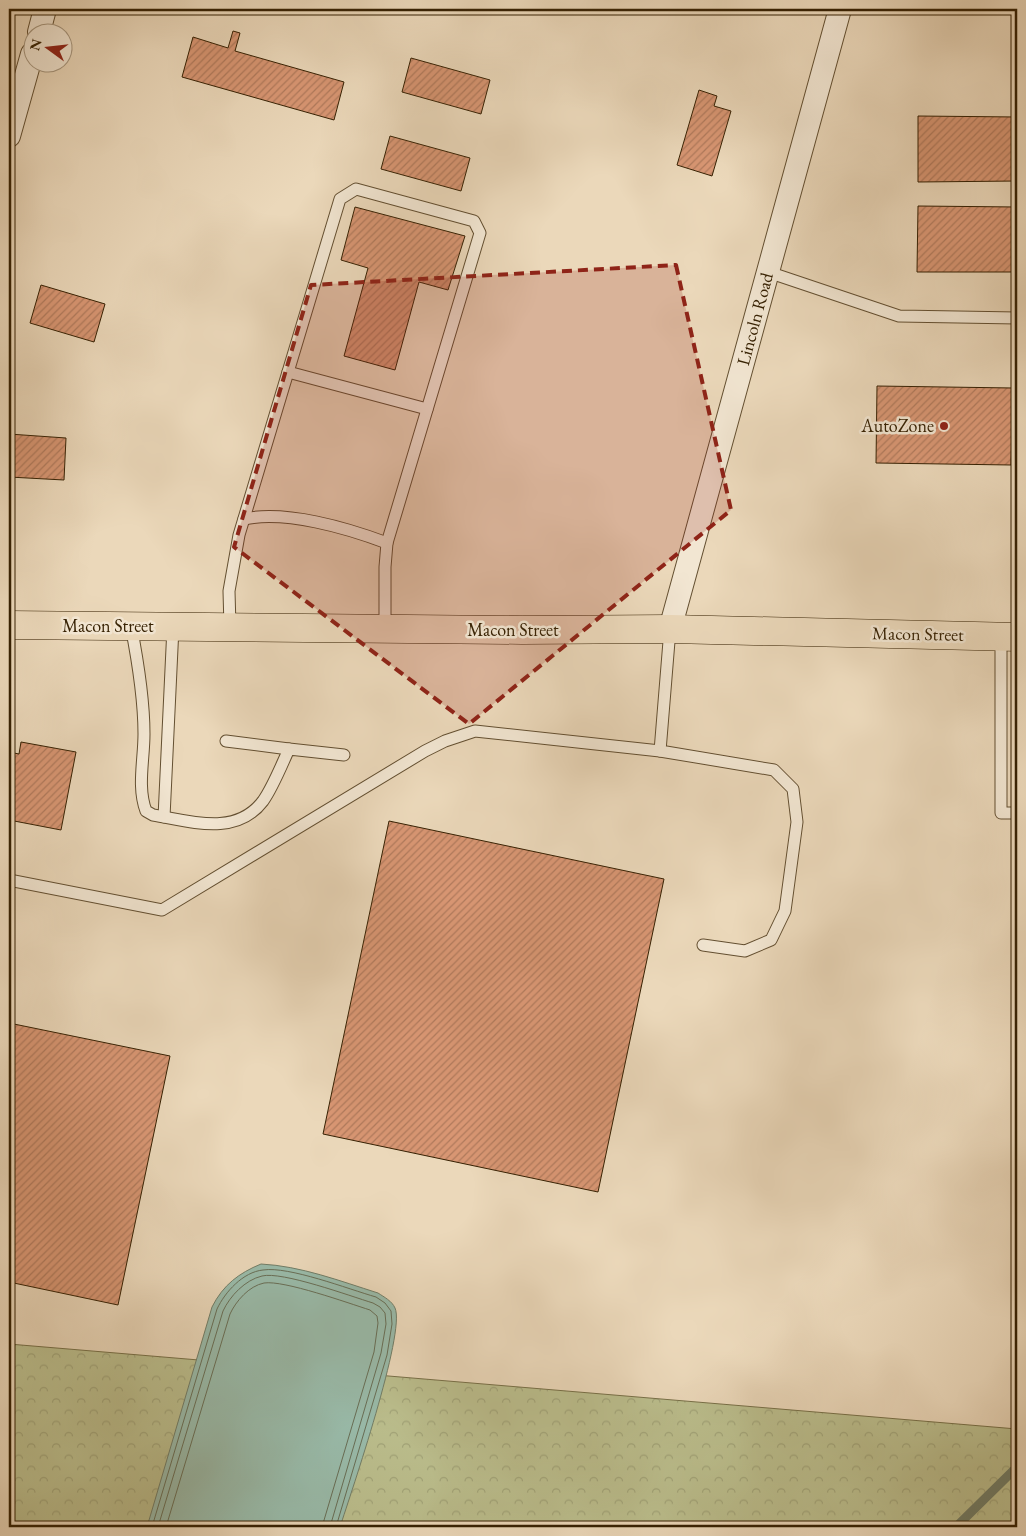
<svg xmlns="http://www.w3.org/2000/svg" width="1026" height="1536" viewBox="0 0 1026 1536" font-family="'EB Garamond',serif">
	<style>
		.forest { fill: url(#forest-crowns); stroke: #787048 }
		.water { fill: #9ba; stroke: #717d67 }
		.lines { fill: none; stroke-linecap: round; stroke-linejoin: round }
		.shore { stroke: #686e56; stroke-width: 1 }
		.stream { stroke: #717d67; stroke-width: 9 }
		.building { fill: url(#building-hatch); stroke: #362103 }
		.service-casing { stroke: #634f31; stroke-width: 13 }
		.minor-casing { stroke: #634f31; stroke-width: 24 }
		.primary-casing { stroke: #362103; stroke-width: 29 }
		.service { stroke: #f2e6d2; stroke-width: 11 }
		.minor { stroke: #f2e6d2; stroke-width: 22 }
		.primary { stroke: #ebd8ba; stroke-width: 28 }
		.marked { fill: #8f2418; fill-opacity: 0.2; stroke: #8f2418; stroke-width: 4; stroke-dasharray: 10 6; stroke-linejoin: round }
		.poi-dot { fill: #8f2418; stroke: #f2e6d2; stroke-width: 2 }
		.labels { text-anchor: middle; stroke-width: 5; stroke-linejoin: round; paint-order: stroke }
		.street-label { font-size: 18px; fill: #362103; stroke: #f2e6d2 }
		.poi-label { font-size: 18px; fill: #362103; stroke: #f2e6d2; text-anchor: end }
	</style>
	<defs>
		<pattern id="forest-crowns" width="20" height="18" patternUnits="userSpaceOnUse" patternTransform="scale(1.25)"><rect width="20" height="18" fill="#bbbe8d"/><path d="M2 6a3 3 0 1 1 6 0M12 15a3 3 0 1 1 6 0" fill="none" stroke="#a1a378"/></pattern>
		<pattern id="building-hatch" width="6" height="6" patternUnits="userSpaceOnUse" patternTransform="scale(1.25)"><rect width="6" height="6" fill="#d89673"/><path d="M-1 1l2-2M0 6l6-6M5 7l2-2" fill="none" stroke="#b07a5c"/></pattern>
	</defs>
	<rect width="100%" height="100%" fill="#ebd8ba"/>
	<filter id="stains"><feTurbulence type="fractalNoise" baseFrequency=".004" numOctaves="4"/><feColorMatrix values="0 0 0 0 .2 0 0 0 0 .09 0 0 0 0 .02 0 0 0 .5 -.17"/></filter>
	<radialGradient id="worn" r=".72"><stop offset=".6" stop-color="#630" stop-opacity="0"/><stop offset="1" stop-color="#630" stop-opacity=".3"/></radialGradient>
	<path class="forest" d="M9 1344 1017 1429V1527H9Z"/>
	<path class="water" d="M261 1264C301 1266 340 1281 378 1293 384 1297 392 1301 395 1308 406 1332 351 1493 340 1527H147L212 1307C223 1285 239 1273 261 1264Z"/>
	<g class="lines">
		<g class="shore">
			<path d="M152 1527 217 1309C225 1292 243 1272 263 1270 289 1266 348 1289 376 1297L385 1303 391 1311 392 1324 387 1355 336 1527"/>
			<path d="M158 1527 223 1311C230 1296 245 1280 262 1276 282 1271 350 1296 373 1303L380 1307 385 1313 386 1324 381 1353 330 1527"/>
			<path d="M166 1527 230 1314C236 1301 249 1286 264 1283 284 1280 348 1303 370 1310L377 1316 378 1323 374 1352 322 1527"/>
		</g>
		<path class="stream" d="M956 1527 1017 1467"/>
	</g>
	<g class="building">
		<path d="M233 31 240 33 235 51 344 82 334 120 182 77 193 37 228 48Z"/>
		<path d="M411 58 490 80 481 114 402 92Z"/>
		<path d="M699 90 717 96 714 106 731 111 712 176 677 165Z"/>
		<path d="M918 116 1017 117V181L918 182Z"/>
		<path d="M390 136 470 158 461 191 381 169Z"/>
		<path d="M918 206 1017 207V272H917Z"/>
		<path d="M355 207 465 236 448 290 419 282 395 370 344 356 368 268 341 260Z"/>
		<path d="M41 285 105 304 94 342 30 323Z"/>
		<path d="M877 386 1013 388 1011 465 876 463Z"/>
		<path d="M9 434 66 438 64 480 9 477Z"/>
		<path d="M21 742 76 752 61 830 9 820V752L19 754Z"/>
		<path d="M389 821 664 879 598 1192 323 1134Z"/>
		<path d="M9 1023 170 1056 118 1305 9 1282Z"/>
	</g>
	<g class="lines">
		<g class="service-casing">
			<g id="service">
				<path d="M768 272 899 316 1017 318"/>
				<path d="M288 372 427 409"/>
				<path d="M244 519C286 510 347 528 387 543"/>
				<path d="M131 626C138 662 144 698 144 734 144 760 137 787 146 811L153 815C190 821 236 837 263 801 273 787 282 764 289 749L344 755"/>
				<path d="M230 627 229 591 239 535 340 199 356 189 474 221 480 233 387 543 385 567V629"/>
				<path d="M670 629 660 751 774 770 793 789 797 822 785 911 771 940 745 951 703 945"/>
				<path d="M1001 636V813H1017"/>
				<path d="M226 741 289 749"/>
				<path d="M164 817 173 627"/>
				<path d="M9 880 162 910 425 751 445 741 475 731 660 751"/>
			</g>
		</g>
		<g class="minor-casing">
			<g id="minor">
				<path d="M39 32 45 9"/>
				<path d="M9 136 32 54"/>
				<path d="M670 629 840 9"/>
			</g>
		</g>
		<g class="primary-casing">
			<path id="primary" d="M9 625 522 630 670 629 1017 637"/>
		</g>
		<use href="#service" class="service"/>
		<use href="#minor" class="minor"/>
		<use href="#primary" class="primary"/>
	</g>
	<path class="marked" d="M676 265 731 510 469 724 234 547 311 285Z"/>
	<circle class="poi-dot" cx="944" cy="426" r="5"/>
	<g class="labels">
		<g class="street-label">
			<text transform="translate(755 319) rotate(-75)" y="6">Lincoln Road</text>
			<text x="108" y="632">Macon Street</text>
			<text x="513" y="636">Macon Street</text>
			<text transform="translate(918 634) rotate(1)" y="6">Macon Street</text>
		</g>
		<g class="poi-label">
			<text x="934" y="432">AutoZone</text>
		</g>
	</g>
	<rect width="1026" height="1536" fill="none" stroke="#ebd8ba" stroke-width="30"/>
	<rect x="10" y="10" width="1006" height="1516" fill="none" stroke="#362103" stroke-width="2.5"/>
	<rect x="15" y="15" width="996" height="1506" fill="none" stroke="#362103"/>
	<g transform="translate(48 48) rotate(285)"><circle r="24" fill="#f2e6d2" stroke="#a7977f"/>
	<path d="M0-4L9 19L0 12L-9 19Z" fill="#8f2418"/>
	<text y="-8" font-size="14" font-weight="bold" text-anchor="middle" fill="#362103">N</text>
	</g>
	<rect width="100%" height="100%" filter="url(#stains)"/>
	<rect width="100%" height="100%" fill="url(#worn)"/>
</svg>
